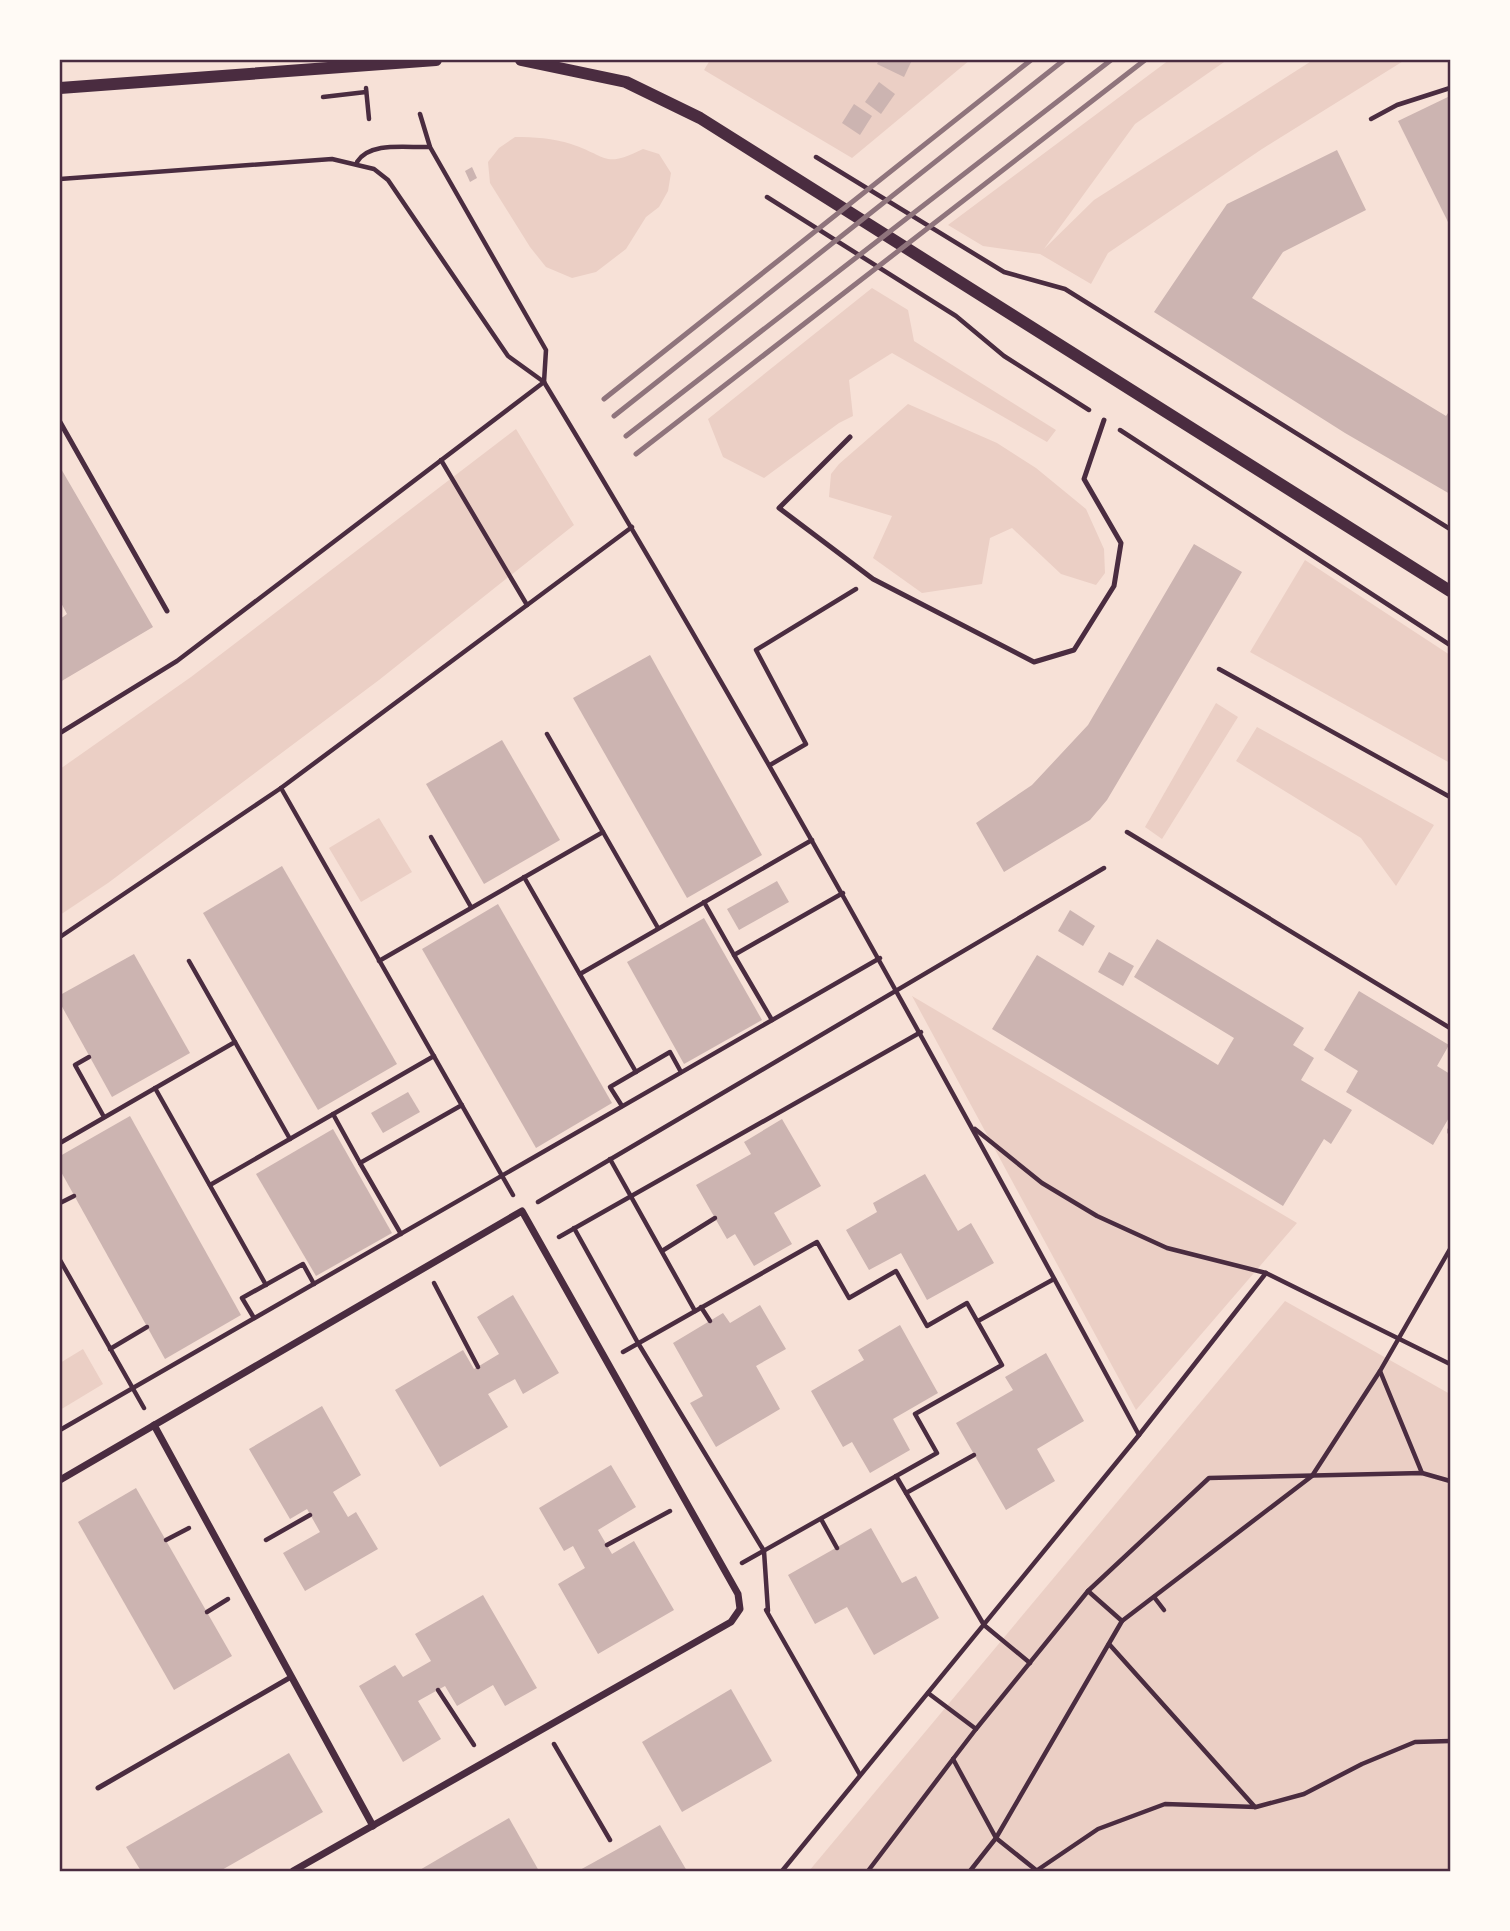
<svg xmlns="http://www.w3.org/2000/svg" width="1510" height="1931" viewBox="0 0 1510 1931" font-family="'Nunito Sans',sans-serif">
	<style>
		.green { fill: #ebcfc5 }
		.building { fill: #ccb4b1 }
		.lines { fill: none; stroke-linecap: round; stroke-linejoin: round }
		.path { stroke: #4a2c40; stroke-width: 4.5 }
		.service { stroke: #4a2c40; stroke-width: 5 }
		.minor { stroke: #4a2c40; stroke-width: 7 }
		.tertiary { stroke: #4a2c40; stroke-width: 12 }
		.rail { stroke: #8f747c; stroke-width: 5 }
		.neatline { fill: none; stroke: #4a2c40; stroke-width: 2.5 }
	</style>
	<rect width="100%" height="100%" fill="#f7e1d7"/>
	<g class="green">
		<path d="M710 60H970L852 158 704 70Z"/>
		<path d="M1169 60H1227L1135 124 1044 249 1094 200 1313 60H1405L1262 149 1108 253 1091 284 1040 254 983 246 948 225Z"/>
		<path d="M515 137C534 137 553 138 571 144 608 156 603 169 643 149L659 154 671 173 668 191 659 207 646 217 626 249 596 272 572 278 546 267 530 247 490 183 488 162 499 148Z"/>
		<path d="M872 288 908 310 914 341 1056 430 1047 442 892 353 849 380 853 416 839 423 764 478 723 457 708 419Z"/>
		<path d="M908 404 997 443 1036 468 1086 509 1104 549 1105 573 1096 585 1061 574 1012 528 990 538 982 584 922 593 873 558 892 516 829 497 831 474 839 464Z"/>
		<path d="M516 429 574 525 379 680 108 883 60 915V769L191 677Z"/>
		<path d="M1305 560 1450 655V763L1250 652Z"/>
		<path d="M1216 703 1238 717 1162 839 1145 827Z"/>
		<path d="M1257 727 1434 825 1396 886 1361 838 1236 761Z"/>
		<path d="M379 818 412 872 361 902 329 848Z"/>
		<path d="M912 996 1297 1223 1136 1410Z"/>
		<path d="M1285 1301 1450 1394V1871H809Z"/>
		<path d="M83 1349 103 1384 60 1410V1363Z"/>
	</g>
	<g class="building">
		<path d="M879 60H912L904 77 877 64Z"/>
		<path d="M879 82 895 94 881 114 865 102Z"/>
		<path d="M1450 96V226L1398 121Z"/>
		<path d="M854 104 872 116 860 135 842 123Z"/>
		<path d="M1337 150 1366 210 1283 252 1252 298 1446 416 1450 410V494L1345 433 1154 312 1227 204Z"/>
		<path d="M472 167 477 178 470 182 465 171Z"/>
		<path d="M60 467 153 627 60 682V619L67 614 60 601Z"/>
		<path d="M1194 544 1242 572 1107 800 1090 820 1004 872 976 823 1032 785 1088 725Z"/>
		<path d="M650 655 762 855 687 898 573 698Z"/>
		<path d="M502 740 560 840 484 884 426 784Z"/>
		<path d="M282 866 397 1064 318 1110 203 913Z"/>
		<path d="M777 881 789 902 739 930 727 909Z"/>
		<path d="M498 904 612 1103 536 1148 422 949Z"/>
		<path d="M1070 910 1095 926 1083 946 1058 931Z"/>
		<path d="M704 918 762 1020 684 1064 627 962Z"/>
		<path d="M1157 939 1304 1028 1293 1045 1314 1058 1301 1080 1352 1110 1331 1144 1324 1139 1283 1206 992 1029 1037 955 1218 1065 1234 1038 1134 977Z"/>
		<path d="M1109 952 1134 966 1123 986 1098 972Z"/>
		<path d="M134 954 190 1053 112 1097 60 1003V995Z"/>
		<path d="M1359 991 1449 1045 1437 1066 1450 1074V1116L1433 1145 1346 1092 1358 1071 1324 1050Z"/>
		<path d="M408 1092 420 1112 383 1133 371 1113Z"/>
		<path d="M130 1116 241 1315 165 1359 60 1170V1156Z"/>
		<path d="M782 1119 821 1186 774 1213 792 1244 754 1266 735 1234 727 1239 696 1185 751 1154 744 1142Z"/>
		<path d="M333 1129 392 1233 316 1276 256 1174Z"/>
		<path d="M925 1174 958 1231 971 1223 994 1263 927 1300 901 1253 869 1270 846 1230 877 1212 873 1203Z"/>
		<path d="M513 1295 559 1373 523 1394 515 1379 488 1394 508 1427 440 1467 395 1390 463 1350 474 1369 499 1354 477 1317Z"/>
		<path d="M760 1305 786 1349 756 1366 780 1409 716 1447 690 1403 703 1396 673 1343 723 1313 730 1323Z"/>
		<path d="M900 1325 938 1393 893 1419 910 1450 870 1473 852 1442 843 1447 811 1391 864 1360 858 1350Z"/>
		<path d="M1046 1353 1084 1421 1037 1449 1055 1481 1006 1510 956 1423 1013 1390 1005 1377Z"/>
		<path d="M322 1406 361 1475 333 1492 348 1517 356 1512 378 1549 305 1591 283 1553 320 1532 307 1509 290 1519 249 1449Z"/>
		<path d="M611 1465 636 1507 598 1530 612 1554 634 1541 674 1610 598 1654 558 1584 585 1568 573 1546 564 1551 539 1508Z"/>
		<path d="M136 1488 232 1656 174 1690 78 1522Z"/>
		<path d="M871 1528 902 1583 916 1576 939 1618 874 1655 847 1607 815 1624 788 1575Z"/>
		<path d="M483 1595 537 1688 505 1706 493 1685 457 1706 445 1686 418 1701 441 1739 403 1762 359 1686 395 1665 403 1677 431 1661 415 1634Z"/>
		<path d="M731 1689 772 1761 682 1812 642 1742Z"/>
		<path d="M289 1753 323 1812 220 1871H141L126 1847Z"/>
		<path d="M509 1818 539 1871H418L464 1844Z"/>
		<path d="M660 1825 687 1871H578L616 1850Z"/>
	</g>
	<g class="lines">
		<g class="path">
			<path d="M366 88 369 119"/>
			<path d="M323 97 366 92"/>
			<path d="M420 114 430 147 546 350 544 382C753 727 947 1080 1139 1435"/>
			<path d="M1371 119 1397 105 1450 88"/>
			<path d="M816 157 1004 272 1065 289 1450 529"/>
			<path d="M357 162C370 141 407 148 430 147"/>
			<path d="M60 179 332 159 374 169 388 180 508 356 544 382"/>
			<path d="M767 197 956 316 1004 356 1089 410"/>
			<path d="M1120 430 1450 645"/>
			<path d="M441 460 527 605"/>
			<path d="M1219 669 1450 797"/>
			<path d="M60 733 177 661 544 382"/>
			<path d="M770 765 806 744 756 650 856 589"/>
			<path d="M281 788 513 1195"/>
			<path d="M603 832 658 928"/>
			<path d="M1127 832 1450 1028"/>
			<path d="M431 837 471 907"/>
			<path d="M524 877 636 1072"/>
			<path d="M704 902 734 955 843 893"/>
			<path d="M60 937 281 788 632 527"/>
			<path d="M734 955 772 1020"/>
			<path d="M379 961 603 832 547 734"/>
			<path d="M580 974 812 840"/>
			<path d="M235 1042 290 1139"/>
			<path d="M89 1057 75 1065 104 1117"/>
			<path d="M155 1088 266 1285"/>
			<path d="M622 1106 610 1087 670 1052 681 1072"/>
			<path d="M333 1114 360 1163 462 1105"/>
			<path d="M975 1129 1042 1183 1097 1216 1167 1248 1266 1273 1450 1364"/>
			<path d="M1450 1129V1133"/>
			<path d="M60 1143 235 1042 189 961"/>
			<path d="M610 1159 695 1311"/>
			<path d="M360 1163 401 1234"/>
			<path d="M210 1185 434 1056"/>
			<path d="M538 1202 1104 868"/>
			<path d="M60 1203 74 1196"/>
			<path d="M574 1228 638 1343 764 1551 768 1611"/>
			<path d="M559 1237 921 1032"/>
			<path d="M662 1251 715 1218"/>
			<path d="M60 1260 144 1408"/>
			<path d="M434 1283 478 1367"/>
			<path d="M701 1307 710 1321"/>
			<path d="M254 1318 242 1298 303 1264 314 1284"/>
			<path d="M978 1321 1054 1279"/>
			<path d="M110 1349 147 1327"/>
			<path d="M623 1352 817 1242 849 1298 896 1271 927 1326 967 1303 1002 1365 915 1414 937 1453 742 1563"/>
			<path d="M1380 1371 1422 1473"/>
			<path d="M60 1430 880 958"/>
			<path d="M896 1476 984 1625 1030 1663"/>
			<path d="M906 1493 974 1455"/>
			<path d="M821 1519 837 1548"/>
			<path d="M166 1540 189 1528"/>
			<path d="M266 1540 310 1515"/>
			<path d="M607 1545 670 1511"/>
			<path d="M1088 1591 1209 1478 1422 1473 1450 1481"/>
			<path d="M1154 1597 1164 1610"/>
			<path d="M766 1610 860 1775"/>
			<path d="M207 1612 228 1599"/>
			<path d="M1109 1644 1255 1807"/>
			<path d="M438 1690 474 1745"/>
			<path d="M928 1693 976 1729 1088 1591 1122 1621"/>
			<path d="M554 1744 610 1840"/>
			<path d="M953 1759 976 1729"/>
			<path d="M782 1871 1139 1435 1266 1273"/>
			<path d="M868 1871 953 1759 996 1838 1036 1870"/>
			<path d="M970 1871 996 1838 1122 1621 1312 1476 1380 1371 1450 1249"/>
			<path d="M1036 1871 1098 1829 1165 1804 1256 1807 1304 1794 1362 1764 1415 1742 1450 1741"/>
		</g>
		<g class="service">
			<path d="M60 422 167 611"/>
			<path d="M850 437 779 508 873 579 1034 662 1074 650 1114 586 1121 543 1084 479 1104 420"/>
			<path d="M98 1788 291 1677"/>
		</g>
		<g class="minor">
			<path d="M154 1425 373 1826"/>
			<path d="M60 1480 522 1211 738 1594 740 1609 731 1622 293 1871"/>
		</g>
		<g class="tertiary">
			<path d="M521 60 626 82 700 118 1450 591"/>
			<path d="M60 88 436 60"/>
		</g>
		<g class="rail">
			<path d="M604 399 1031 60"/>
			<path d="M614 416 1064 60"/>
			<path d="M626 436 1111 60"/>
			<path d="M636 454 1145 60"/>
		</g>
	</g>
	<rect width="1510" height="1931" fill="none" stroke="#fffaf5" stroke-width="122"/>
	<rect x="61" y="61" width="1388" height="1809" class="neatline"/>
</svg>
